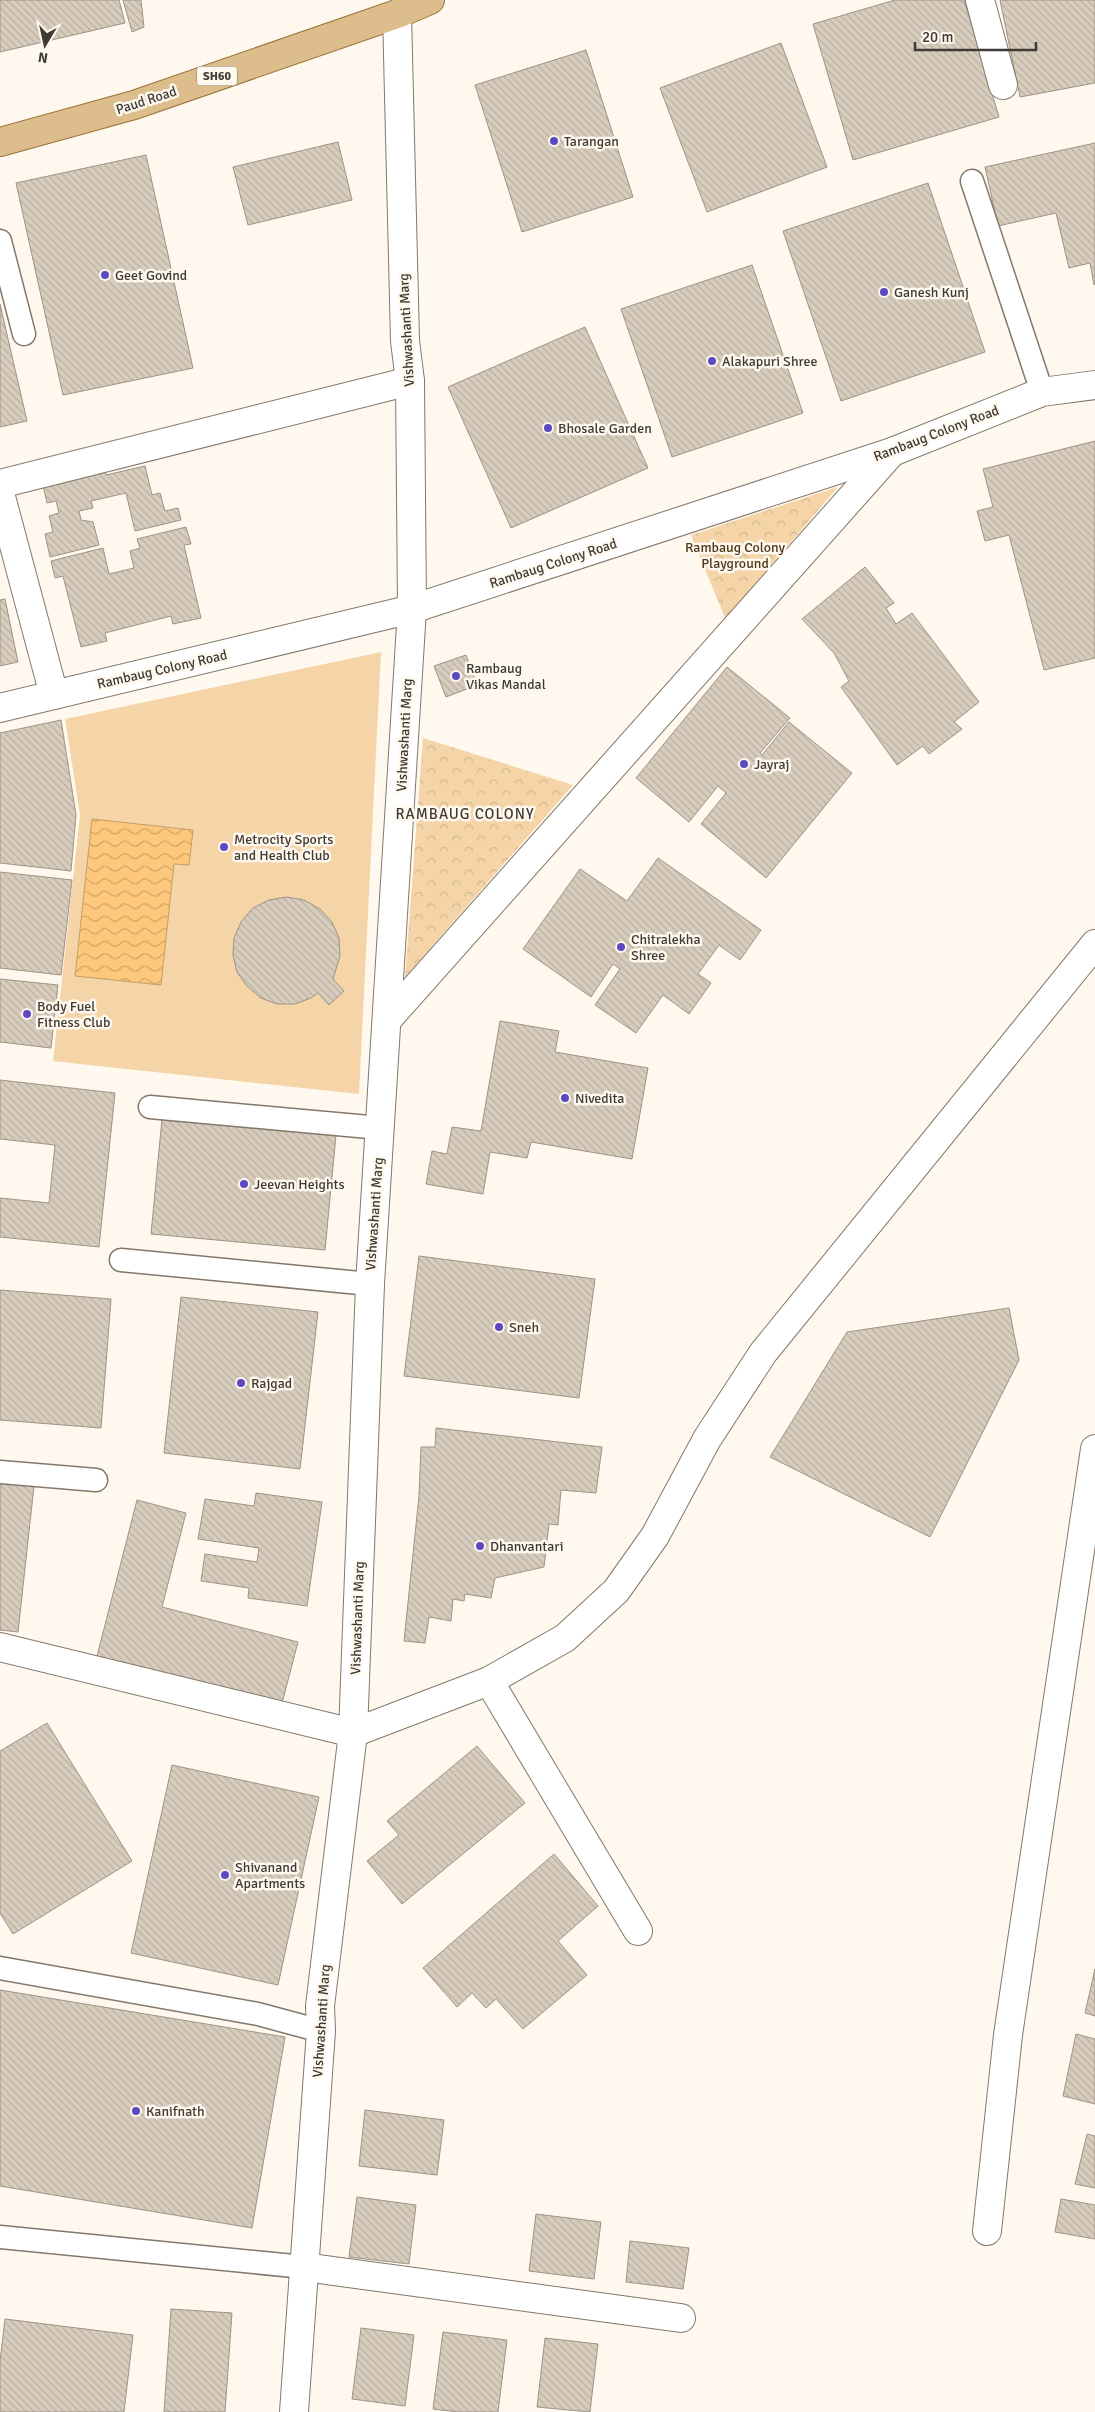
<svg xmlns="http://www.w3.org/2000/svg" width="1095" height="2412" viewBox="0 0 1095 2412" font-family="Signika,sans-serif">
	<style>
		.park { fill: url(#park-crowns) }
		.pitch { fill: #f5d4a7 }
		.water { fill: url(#water-waves); stroke: #c59e66 }
		.building { fill: url(#building-back-hatch); stroke: #9e9384 }
		.lines { fill: none; stroke-linecap: round; stroke-linejoin: round }
		.service-casing { stroke: #83786a; stroke-width: 25 }
		.minor-casing { stroke: #83786a; stroke-width: 30 }
		.tertiary-casing { stroke: #83786a; stroke-width: 30 }
		.primary-casing { stroke: #97733a; stroke-width: 30 }
		.service { stroke: #fff; stroke-width: 22 }
		.minor { stroke: #fff; stroke-width: 28 }
		.tertiary { stroke: #fff; stroke-width: 28 }
		.primary { stroke: #ddbd8b; stroke-width: 28 }
		.poi-dot { fill: #5c49c2; stroke: #fff8ee; stroke-width: 2 }
		.labels { text-anchor: middle; stroke-width: 5; stroke-linejoin: round; paint-order: stroke }
		.shield { fill: #fff8ee; stroke: #79746c; stroke-width: 1 }
		.shield-label { font-size: 12px; font-weight: bold; fill: #3f3b34 }
		.street-label { font-size: 14px; fill: #3f3b34; stroke: #fff8ee }
		.poi-label { font-size: 14px; fill: #3f3b34; stroke: #fff8ee; text-anchor: start }
		.park-label { font-size: 14px; fill: #4f3918; stroke: #fff8ee }
		.neighbourhood-label { font-size: 15px; letter-spacing: 1px; fill: #3f3b34; stroke: #fff8ee }
	</style>
	<defs>
		<pattern id="park-crowns" width="20" height="18" patternUnits="userSpaceOnUse" patternTransform="scale(1.25)"><rect width="20" height="18" fill="#f5d4a7"/><path d="M2 6a3 3 0 1 1 6 0M12 15a3 3 0 1 1 6 0" fill="none" stroke="#d3b790"/></pattern>
		<pattern id="water-waves" width="16" height="10" patternUnits="userSpaceOnUse" patternTransform="scale(1.25)"><rect width="16" height="10" fill="#fec87c"/><path d="M0 5q4-4 8 0t8 0" fill="none" stroke="#cfa466"/></pattern>
		<pattern id="building-back-hatch" width="6" height="6" patternUnits="userSpaceOnUse" patternTransform="scale(1.25)"><rect width="6" height="6" fill="#d8ccbd"/><path d="M-1 5l2 2M0 0l6 6M5-1l2 2" fill="none" stroke="#bab0a3"/></pattern>
	</defs>
	<rect width="100%" height="100%" fill="#fff8ee"/>
	<g class="park">
		<path d="M838 487 726 618H725L691 535Z"/>
		<path d="M423 738 573 785 405 977Z"/>
	</g>
	<path class="pitch" d="M381 652 359 1094 53 1061 80 815 65 719Z"/>
	<path class="water" d="M92 819 193 830 189 865 174 864 161 985 75 976Z"/>
	<g class="building">
		<path d="M0 0H119L125 23 0 52Z"/>
		<path d="M123 0H141L144 27 132 32Z"/>
		<path d="M895 0H964L999 117 853 160 813 24Z"/>
		<path d="M1000 0H1095V83L1020 97Z"/>
		<path d="M781 43 827 167 707 212 660 88Z"/>
		<path d="M586 50 633 197 522 232 475 85Z"/>
		<path d="M338 142 352 200 248 225 233 167Z"/>
		<path d="M1095 143V284L1094 285 1090 263 1069 268 1056 213 998 226 985 167Z"/>
		<path d="M146 155 193 368 63 395 16 183Z"/>
		<path d="M928 183 985 352 841 401 783 231Z"/>
		<path d="M752 265 803 413 672 457 621 309Z"/>
		<path d="M0 304 27 421 0 427Z"/>
		<path d="M585 327 648 468 511 528 448 387Z"/>
		<path d="M1095 441V658L1044 670 1009 535 985 541 977 511 993 507 983 469Z"/>
		<path d="M145 466 152 495 160 493 165 511 178 508 181 520 135 531 126 493 91 501 93 508 79 511 81 520 93 522 99 545 50 557 45 534 53 532 49 516 59 513 56 501 47 503 42 481 105 467 106 475Z"/>
		<path d="M186 527 191 544 184 545 201 618 173 624 171 616 105 633 107 641 81 647 63 576 55 578 51 561 103 548 109 574 134 568 130 551 140 548 137 539Z"/>
		<path d="M865 567 894 603 886 608 896 624 912 613 979 702 954 722 962 729 929 754 923 746 897 765 841 687 849 681 834 653 802 619Z"/>
		<path d="M5 599 18 662 0 666V600Z"/>
		<path d="M466 655 477 685 446 697 434 666Z"/>
		<path d="M727 667 790 718 760 753 762 755 789 722 852 773 766 878 701 824 726 793 718 786 689 822 636 778Z"/>
		<path d="M61 720 76 815 71 871 0 863V733Z"/>
		<path d="M658 858 761 930 740 960 719 945 698 974 711 983 689 1014 663 995 636 1033 595 1005 620 969 613 964 591 997 523 949 580 869 627 901Z"/>
		<path d="M0 872 72 880 61 975 0 968Z"/>
		<path d="M287 897 304 900 320 909 332 922 339 938 340 956 333 979 344 991 329 1005 318 993 311 998 295 1004H277L261 998 247 986 237 972 233 955 234 938 241 922 253 908 269 900Z"/>
		<path d="M0 979 58 985 51 1048 0 1042Z"/>
		<path d="M500 1021 559 1031 555 1052 648 1068 632 1159 531 1142 527 1158 490 1152 483 1194 426 1184 432 1151 447 1154 452 1127 481 1131Z"/>
		<path d="M0 1080 115 1093 99 1247 0 1237V1198L49 1203 55 1145 0 1139Z"/>
		<path d="M162 1119 336 1135 325 1250 151 1234Z"/>
		<path d="M419 1256 595 1279 579 1398 404 1376Z"/>
		<path d="M0 1290 111 1299 101 1428 0 1420Z"/>
		<path d="M181 1297 318 1312 300 1469 164 1453Z"/>
		<path d="M1009 1308 1019 1360 930 1537 770 1457 847 1332Z"/>
		<path d="M436 1428 602 1447 596 1493 561 1490 558 1525 549 1524 544 1567 495 1578 491 1598 465 1594 464 1601 453 1599 451 1621 429 1617 425 1643 404 1641 419 1496 421 1447H435Z"/>
		<path d="M0 1482 34 1486 18 1632 0 1630Z"/>
		<path d="M256 1493 322 1502 307 1606 248 1598 249 1588 201 1581 205 1554 257 1562 259 1548 198 1539 205 1499 254 1506Z"/>
		<path d="M137 1500 186 1513 162 1607 298 1642 281 1707 96 1660Z"/>
		<path d="M47 1723 132 1861 13 1934 0 1913V1751Z"/>
		<path d="M477 1746 525 1803 402 1904 367 1861 399 1835 387 1821Z"/>
		<path d="M172 1765 319 1797 278 1985 131 1953Z"/>
		<path d="M554 1854 598 1906 558 1941 587 1975 523 2029 496 1999 486 2008 472 1993 457 2007 423 1968Z"/>
		<path d="M1095 1969V2016L1085 2013Z"/>
		<path d="M0 1990 285 2037 252 2228 0 2186Z"/>
		<path d="M1076 2034 1095 2039V2104L1063 2096Z"/>
		<path d="M365 2110 444 2120 437 2175 359 2166Z"/>
		<path d="M1087 2134 1095 2136V2188L1075 2184Z"/>
		<path d="M357 2197 416 2205 409 2264 349 2257Z"/>
		<path d="M1061 2199 1095 2205V2239L1055 2232Z"/>
		<path d="M536 2214 601 2222 594 2279 529 2271Z"/>
		<path d="M630 2241 689 2248 683 2289 626 2282Z"/>
		<path d="M171 2309 232 2313 225 2412H164Z"/>
		<path d="M5 2319 133 2335 124 2412H0V2361Z"/>
		<path d="M361 2328 414 2335 405 2406 352 2399Z"/>
		<path d="M443 2332 507 2340 498 2412H459L433 2409Z"/>
		<path d="M545 2338 598 2344 590 2412 537 2407Z"/>
	</g>
	<g class="lines">
		<g class="service-casing">
			<g id="service">
				<path d="M972 181 1042 392"/>
				<path d="M0 241 24 334"/>
				<path d="M150 1107 380 1128"/>
				<path d="M121 1260 370 1284"/>
				<path d="M0 1472 96 1480"/>
				<path d="M0 1968 258 2014 321 2031"/>
				<path d="M0 2237 304 2267"/>
			</g>
		</g>
		<g class="minor-casing">
			<g id="minor">
				<path d="M980 0 1003 85"/>
				<path d="M0 484 410 381"/>
				<path d="M0 493 54 695"/>
				<path d="M0 708 412 609 370 1284 353 1733 320 2006 321 2031 294 2412"/>
				<path d="M387 1020 892 452"/>
				<path d="M0 1647 353 1733 489 1681 565 1638 616 1591 655 1536 707 1439 763 1353 1095 944"/>
				<path d="M489 1681 638 1931"/>
				<path d="M987 2231 1008 2035 1095 1449"/>
				<path d="M304 2267 681 2318"/>
			</g>
		</g>
		<g class="tertiary-casing">
			<path id="tertiary" d="M397 14 405 341 410 381 412 609 892 452 1042 392 1095 385"/>
		</g>
		<g class="primary-casing">
			<path id="primary" d="M0 142 134 105 397 14 430 0"/>
		</g>
		<use href="#service" class="service"/>
		<use href="#minor" class="minor"/>
		<use href="#tertiary" class="tertiary"/>
		<use href="#primary" class="primary"/>
	</g>
	<g class="poi-dot">
		<circle cx="554" cy="141" r="5"/>
		<circle cx="105" cy="275" r="5"/>
		<circle cx="884" cy="292" r="5"/>
		<circle cx="712" cy="361" r="5"/>
		<circle cx="548" cy="428" r="5"/>
		<circle cx="456" cy="676" r="5"/>
		<circle cx="744" cy="764" r="5"/>
		<circle cx="224" cy="847" r="5"/>
		<circle cx="621" cy="947" r="5"/>
		<circle cx="27" cy="1014" r="5"/>
		<circle cx="565" cy="1098" r="5"/>
		<circle cx="244" cy="1184" r="5"/>
		<circle cx="499" cy="1327" r="5"/>
		<circle cx="241" cy="1383" r="5"/>
		<circle cx="480" cy="1546" r="5"/>
		<circle cx="225" cy="1875" r="5"/>
		<circle cx="136" cy="2111" r="5"/>
	</g>
	<g class="labels">
		<rect class="shield" x="197" y="66.5" width="40" height="19" rx="4"/>
		<g class="shield-label">
			<text x="217" y="80">SH60</text>
		</g>
		<g class="street-label">
			<text transform="translate(146 100) rotate(-18)" y="5">Paud Road</text>
			<text transform="translate(406 330) rotate(-93)" y="5">Vishwashanti Marg</text>
			<text transform="translate(936 433) rotate(-21)" y="5">Rambaug Colony Road</text>
			<text transform="translate(553 563) rotate(-18)" y="5">Rambaug Colony Road</text>
			<text transform="translate(162 669) rotate(-13)" y="5">Rambaug Colony Road</text>
			<text transform="translate(404 735) rotate(-87)" y="5">Vishwashanti Marg</text>
			<text transform="translate(374 1214) rotate(-86)" y="5">Vishwashanti Marg</text>
			<text transform="translate(357 1618) rotate(-88)" y="5">Vishwashanti Marg</text>
			<text transform="translate(321 2021) rotate(-86)" y="5">Vishwashanti Marg</text>
		</g>
		<g class="poi-label">
			<text x="564" y="146">Tarangan</text>
			<text x="115" y="280">Geet Govind</text>
			<text x="894" y="297">Ganesh Kunj</text>
			<text x="722" y="366">Alakapuri Shree</text>
			<text x="558" y="433">Bhosale Garden</text>
			<text x="466" y="673">Rambaug<tspan x="466" dy="16">Vikas Mandal</tspan></text>
			<text x="754" y="769">Jayraj</text>
			<text x="234" y="844">Metrocity Sports<tspan x="234" dy="16">and Health Club</tspan></text>
			<text x="631" y="944">Chitralekha<tspan x="631" dy="16">Shree</tspan></text>
			<text x="37" y="1011">Body Fuel<tspan x="37" dy="16">Fitness Club</tspan></text>
			<text x="575" y="1103">Nivedita</text>
			<text x="254" y="1189">Jeevan Heights</text>
			<text x="509" y="1332">Sneh</text>
			<text x="251" y="1388">Rajgad</text>
			<text x="490" y="1551">Dhanvantari</text>
			<text x="235" y="1872">Shivanand<tspan x="235" dy="16">Apartments</tspan></text>
			<text x="146" y="2116">Kanifnath</text>
		</g>
		<g class="park-label">
			<text x="735" y="552">Rambaug Colony<tspan x="735" dy="16">Playground</tspan></text>
		</g>
		<g class="neighbourhood-label">
			<text x="465" y="819">RAMBAUG COLONY</text>
		</g>
	</g>
	<g transform="translate(45 45) rotate(189)" stroke="#fff8ee" stroke-width="4" paint-order="stroke">
	<path d="M0-4L9 19L0 12L-9 19Z" fill="#3f3b34"/>
	<text y="-8" font-size="14" font-weight="bold" text-anchor="middle" fill="#3f3b34">N</text>
	</g>
	<path d="M915 42v8h121v-8" fill="none" stroke="#3f3b34" stroke-width="2.5"/>
	<text x="922" y="42" font-size="15" fill="#3f3b34" stroke="#fff8ee" stroke-width="4" paint-order="stroke">20 m</text>
</svg>
